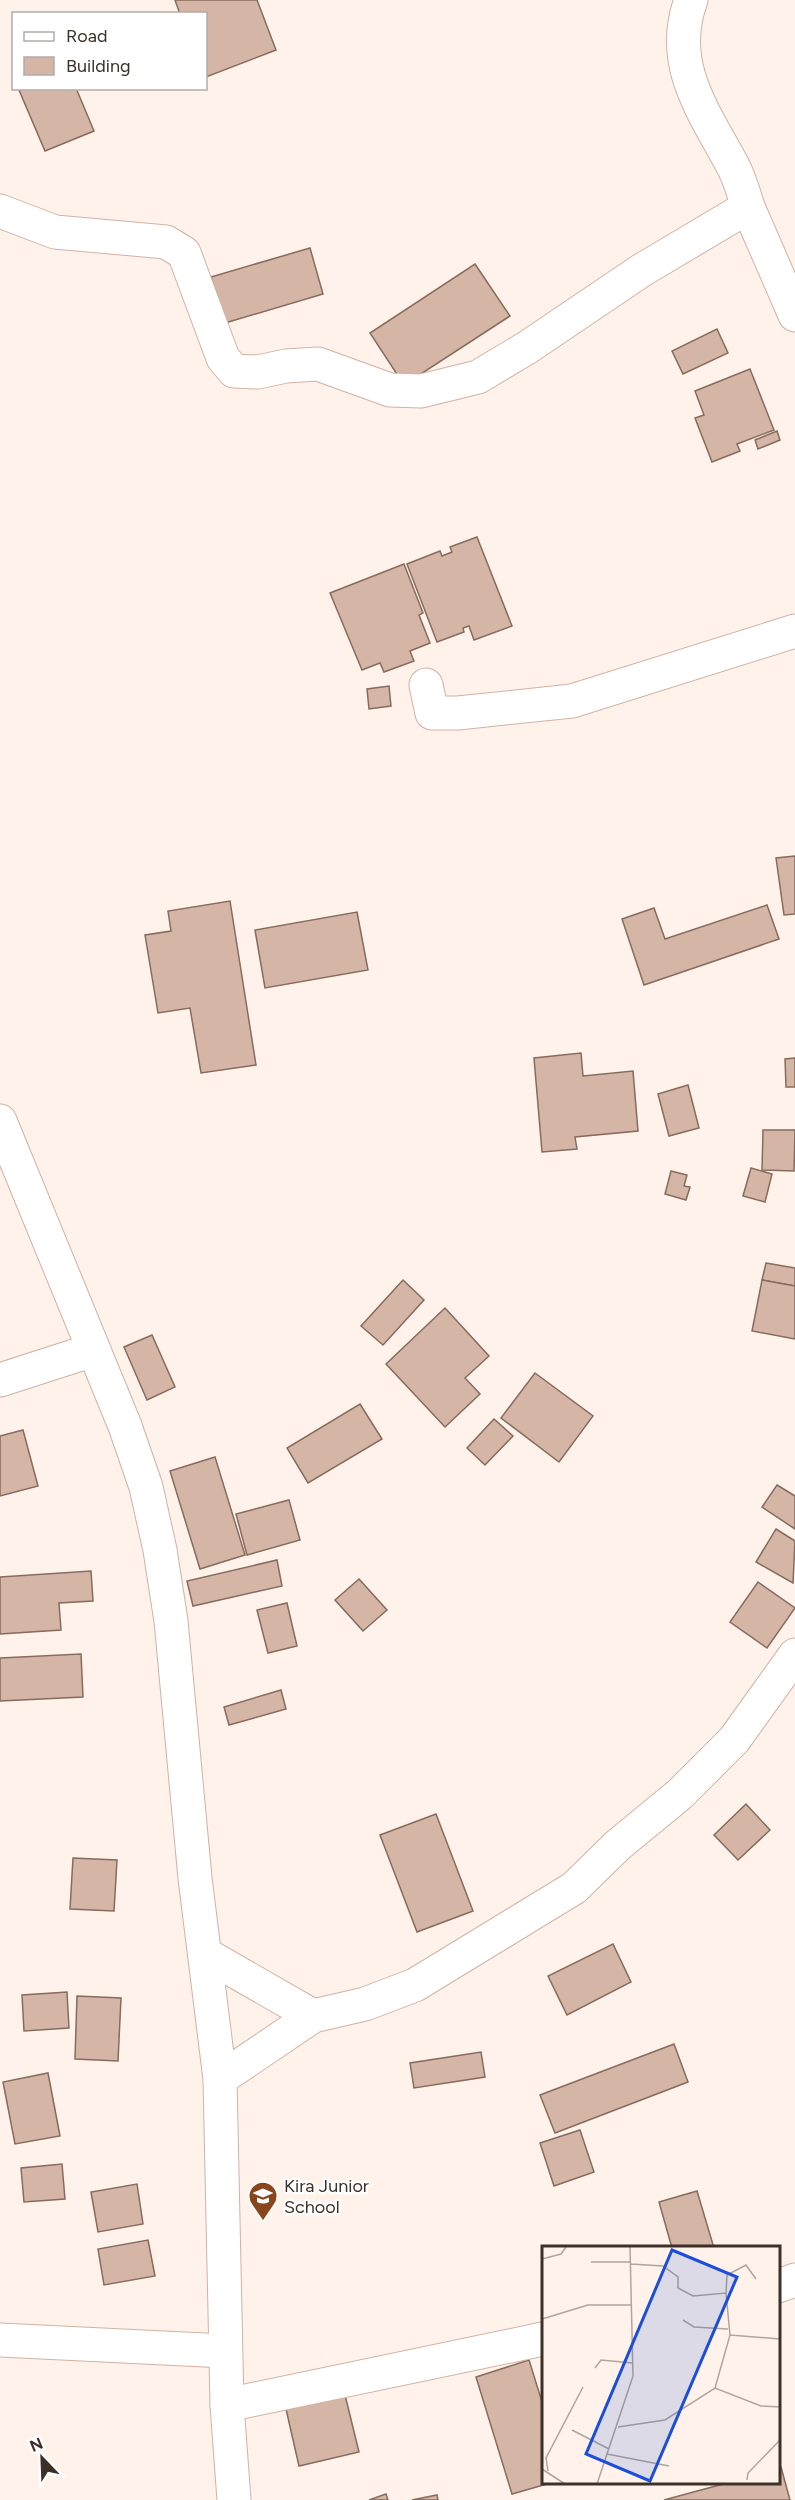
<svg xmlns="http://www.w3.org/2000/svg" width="795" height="2500" viewBox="0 0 795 2500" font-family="Figtree,sans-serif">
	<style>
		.building { fill: #d5b6a6; stroke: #876b5c; stroke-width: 1.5 }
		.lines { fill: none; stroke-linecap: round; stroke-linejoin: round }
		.minor-casing { stroke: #d1b2a3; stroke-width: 35 }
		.minor { stroke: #fff; stroke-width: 33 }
		.labels { text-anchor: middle; stroke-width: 4.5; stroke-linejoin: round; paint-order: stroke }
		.poi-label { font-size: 18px; fill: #3c3029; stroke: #fff; text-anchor: start }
		.inset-road { fill: none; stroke: #b1a49d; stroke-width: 1.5 }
		.view { fill: #1d4ed8; fill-opacity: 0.15; stroke: #1d4ed8; stroke-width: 3 }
		.inset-edge { fill: none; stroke: #3c3029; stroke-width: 3 }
	</style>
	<rect width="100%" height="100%" fill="#fff2eb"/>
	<g class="building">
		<path d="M175 0H257L276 50 206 77V14H180Z"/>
		<path d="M23 88H76L94 131 45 151 19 90Z"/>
		<path d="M310 248 323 294 225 323 211 277Z"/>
		<path d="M475 264 510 316 404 385 370 333Z"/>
		<path d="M717 329 728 353 683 374 672 351Z"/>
		<path d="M750 369 774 430 737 444 740 451 712 462 695 418 704 415 695 391Z"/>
		<path d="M777 431 780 440 758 449 755 440Z"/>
		<path d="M477 537 512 626 474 640 469 626 463 628 464 632 437 642 407 564 440 551 442 556 452 552 450 547Z"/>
		<path d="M404 564 423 613 419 615 430 643 410 651 414 661 384 672 380 663 362 670 330 593Z"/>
		<path d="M389 686 391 706 369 709 367 689Z"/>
		<path d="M795 856V914L784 915 776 858Z"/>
		<path d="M230 901 256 1065 201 1073 190 1008 158 1013 145 935 171 931 168 911Z"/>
		<path d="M767 905 779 939 644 985 622 919 654 908 665 939Z"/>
		<path d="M357 912 368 970 265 988 255 930Z"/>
		<path d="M581 1053 583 1076 633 1071 638 1131 575 1137 577 1149 542 1152 534 1058Z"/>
		<path d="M795 1058V1087H786L785 1059Z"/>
		<path d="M688 1085 699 1128 669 1136 658 1094Z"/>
		<path d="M763 1130H795L794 1171 762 1170Z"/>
		<path d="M751 1168 772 1174 765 1202 743 1196Z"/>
		<path d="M671 1171 687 1175 684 1186 690 1187 686 1200 665 1194Z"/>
		<path d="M766 1263 795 1268V1286L762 1280Z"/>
		<path d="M403 1280 424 1300 383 1345 361 1326Z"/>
		<path d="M762 1280 795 1286V1339L752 1331Z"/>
		<path d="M445 1308 489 1356 465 1378 480 1394 445 1427 386 1364Z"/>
		<path d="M152 1335 175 1387 147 1400 124 1347Z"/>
		<path d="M535 1373 593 1416 559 1462 501 1418Z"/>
		<path d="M360 1404 382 1439 308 1483 287 1448Z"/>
		<path d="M494 1419 513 1436 485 1465 467 1448Z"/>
		<path d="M23 1430 38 1486 0 1496V1436Z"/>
		<path d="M215 1457 245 1555 200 1569 170 1471Z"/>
		<path d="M777 1485 795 1496V1529L762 1507Z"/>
		<path d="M289 1500 300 1540 247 1555 236 1514Z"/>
		<path d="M776 1529 795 1541 793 1583 756 1562Z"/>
		<path d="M277 1560 282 1586 193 1606 187 1581Z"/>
		<path d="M91 1571 93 1601 59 1603 61 1630 0 1634V1577Z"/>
		<path d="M359 1579 387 1610 363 1631 335 1600Z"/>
		<path d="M758 1582 795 1608 767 1648 730 1622Z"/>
		<path d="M287 1603 297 1646 268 1653 257 1610Z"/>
		<path d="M81 1654 83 1697 0 1701V1658Z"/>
		<path d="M281 1690 286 1709 229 1725 224 1707Z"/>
		<path d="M746 1804 770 1830 738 1860 714 1835Z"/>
		<path d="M436 1814 473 1911 417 1932 380 1835Z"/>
		<path d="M73 1858 117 1860 114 1911 70 1909Z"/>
		<path d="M613 1944 631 1982 567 2015 548 1976Z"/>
		<path d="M67 1992 69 2028 24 2031 22 1995Z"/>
		<path d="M77 1996 121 1998 118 2061 75 2059Z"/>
		<path d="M674 2044 688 2082 555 2133 540 2095Z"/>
		<path d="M481 2052 485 2077 414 2088 410 2063Z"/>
		<path d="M48 2073 60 2136 15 2144 3 2082Z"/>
		<path d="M580 2130 594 2172 554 2186 540 2143Z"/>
		<path d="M62 2164 65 2199 24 2202 21 2168Z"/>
		<path d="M137 2184 143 2224 98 2232 91 2192Z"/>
		<path d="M697 2191 714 2248H672L659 2202Z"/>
		<path d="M148 2240 155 2276 104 2285 98 2249Z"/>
		<path d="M529 2360 543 2405V2484H547L512 2494 476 2377Z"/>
		<path d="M345 2395 359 2452 299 2466 286 2409Z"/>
		<path d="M781 2467 790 2500H664L723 2484H778Z"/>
		<path d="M386 2494 388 2500H369Z"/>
		<path d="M437 2495 438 2500H412Z"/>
	</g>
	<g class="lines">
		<g class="minor-casing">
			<g id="minor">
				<path d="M691 0C667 65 705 113 734 168 740 180 744 194 748 207"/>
				<path d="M0 211 55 232 166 242 184 253 223 358 234 371 258 372 286 366 318 364 390 390 421 391 478 377 528 347 642 270 748 207 795 315"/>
				<path d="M426 685 432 713H458L572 701 795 631"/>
				<path d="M0 1121 125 1426 146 1487 160 1550 171 1621 195 1878 220 2079 227 2405 234 2500"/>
				<path d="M0 1380 93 1350"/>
				<path d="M205 1954 313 2016"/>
				<path d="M220 2079 313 2016 365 2004 415 1985 574 1888 618 1845 680 1794 734 1740 795 1655"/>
				<path d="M778 2286 795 2280"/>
				<path d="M0 2340 225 2351"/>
				<path d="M227 2405 543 2339"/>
			</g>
		</g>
		<use href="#minor" class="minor"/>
	</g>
	<defs>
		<g id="school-pin" transform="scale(1.5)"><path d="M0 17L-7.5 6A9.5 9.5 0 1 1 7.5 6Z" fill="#89451b" stroke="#fff"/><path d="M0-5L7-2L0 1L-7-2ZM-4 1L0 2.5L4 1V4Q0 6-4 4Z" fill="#fff"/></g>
	</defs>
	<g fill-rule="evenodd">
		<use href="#school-pin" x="263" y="2196"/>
	</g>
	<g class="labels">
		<g class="poi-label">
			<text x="284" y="2192">Kira Junior<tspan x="284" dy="21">School</tspan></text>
		</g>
	</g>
	<g transform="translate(542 2246)">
		<rect width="238" height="238" fill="#fff2eb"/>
		<path class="inset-road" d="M0 13 19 8 24 1M49 16H89M89 18 121 20 136 31V42L151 50 184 47 188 89M184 47 185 29 204 19 214 33M0 73 46 59H90M141 74 152 81 186 83M53 122 59 114 91 117M173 142 188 89 238 93M76 181 123 174 173 142 219 160 238 161M30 184 67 203M65 208 127 220M0 223 23 238M6 225 4 212 41 141M205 234 206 227 238 194M55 238 91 130 88 1"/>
		<path class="view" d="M130 4 195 31 108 235 44 208Z"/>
		<rect width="238" height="238" class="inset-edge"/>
	</g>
	<rect x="12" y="12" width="195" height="78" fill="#ffffff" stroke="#b1aca9" stroke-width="1.5"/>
	<rect x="24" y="32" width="30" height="9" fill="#ffffff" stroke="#b1aca9" stroke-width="1.5"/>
	<text x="66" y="42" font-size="18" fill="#3c3029">Road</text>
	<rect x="24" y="57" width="30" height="18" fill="#d5b6a6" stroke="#b1aca9" stroke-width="1.5"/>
	<text x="66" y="72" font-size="18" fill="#3c3029">Building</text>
	<g transform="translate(42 2458) rotate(337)" stroke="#ffffff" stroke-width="4.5" paint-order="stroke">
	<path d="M0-4.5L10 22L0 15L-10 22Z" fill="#3c3029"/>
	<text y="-9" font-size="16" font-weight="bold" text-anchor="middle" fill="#3c3029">N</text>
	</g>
</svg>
